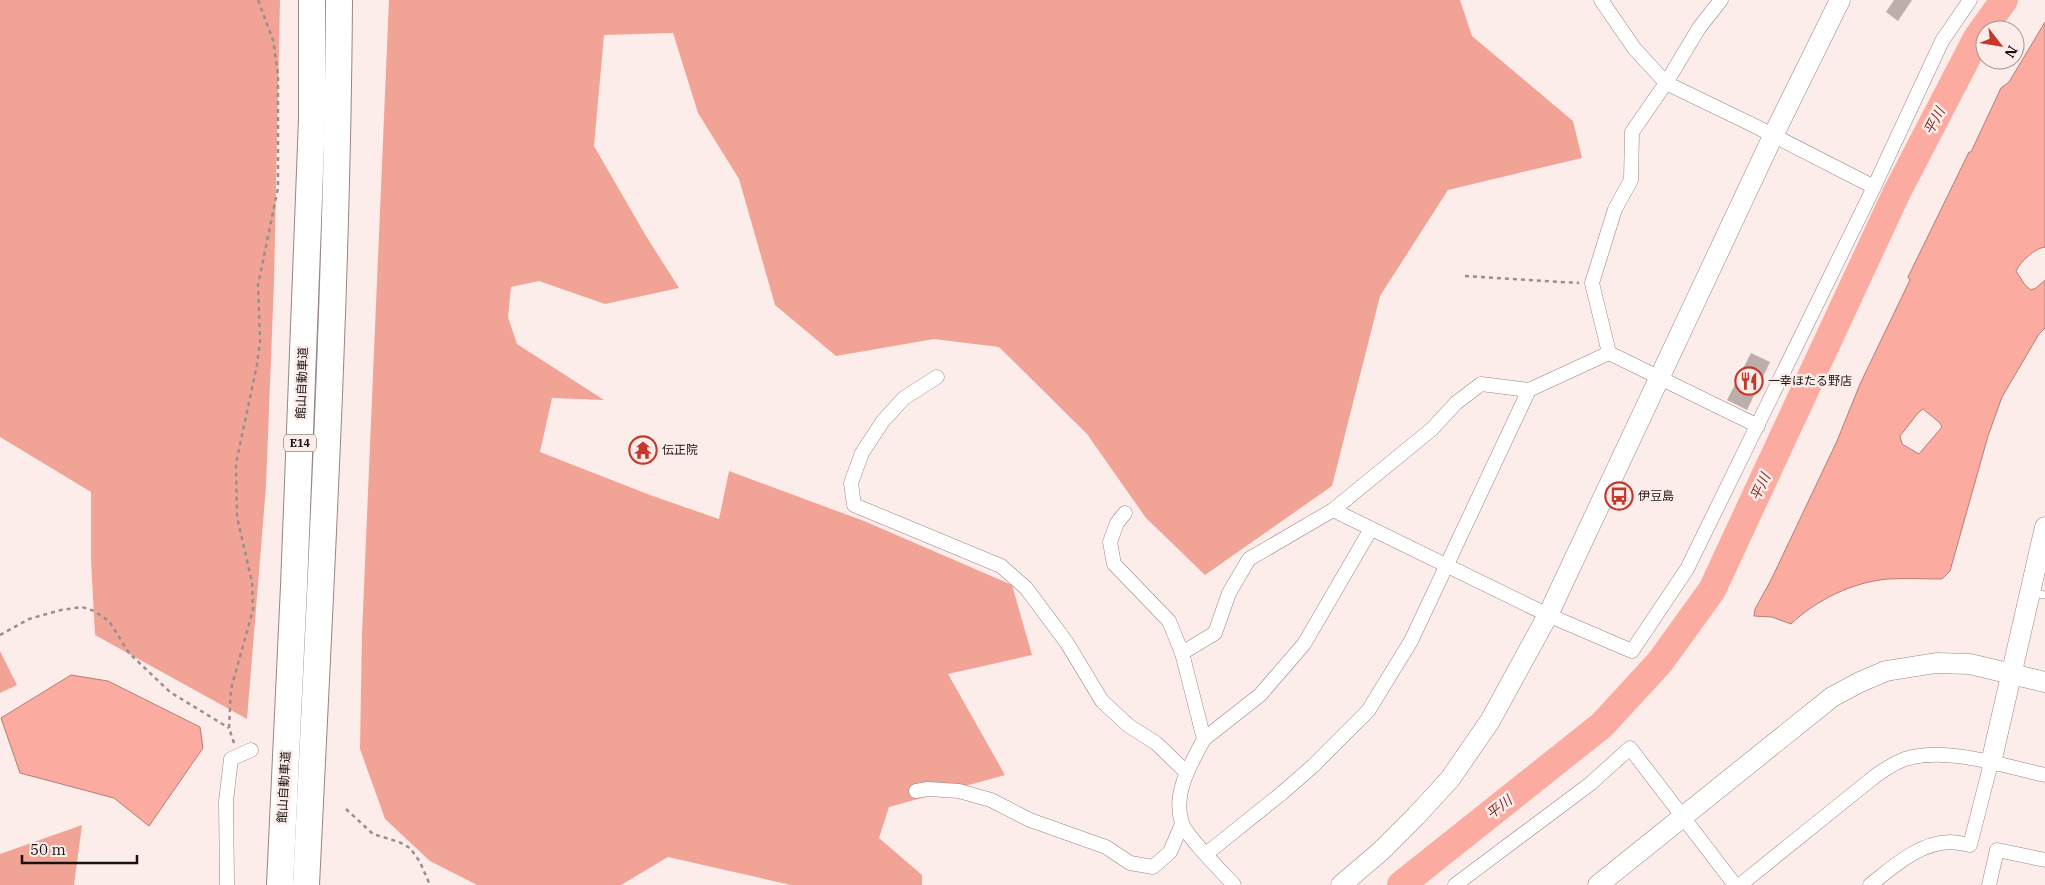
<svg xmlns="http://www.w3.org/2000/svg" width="2045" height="885" viewBox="0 0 2045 885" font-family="'IBM Plex Serif','Noto Sans JP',serif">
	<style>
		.forest { fill: #f1a396 }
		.water { fill: #fbab9f; stroke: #b77d75; fill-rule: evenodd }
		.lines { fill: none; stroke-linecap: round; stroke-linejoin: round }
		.river { stroke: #fbab9f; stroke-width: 28 }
		.building { fill: #bcaeab }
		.lane-casing { stroke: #958785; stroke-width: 8 }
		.street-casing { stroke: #958785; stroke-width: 15 }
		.secondary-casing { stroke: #958785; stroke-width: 21 }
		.highway-casing { stroke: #958785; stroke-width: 28 }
		.path { stroke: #988e8c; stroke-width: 2.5; stroke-dasharray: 4 4; stroke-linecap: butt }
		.lane { stroke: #fff; stroke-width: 7 }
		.street { stroke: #fff; stroke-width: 14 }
		.secondary { stroke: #fff; stroke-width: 20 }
		.highway { stroke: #fff; stroke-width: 26 }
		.labels { text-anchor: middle; stroke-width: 5; stroke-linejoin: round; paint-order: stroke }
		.shield { fill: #fcedea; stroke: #5c5453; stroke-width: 1 }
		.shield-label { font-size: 11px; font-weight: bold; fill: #181312 }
		.poi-label { font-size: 12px; fill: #181312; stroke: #fcedea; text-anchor: start }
		.street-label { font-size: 12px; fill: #181312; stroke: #fcedea }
		.water-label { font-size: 14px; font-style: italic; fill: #832920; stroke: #fcedea }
	</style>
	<rect width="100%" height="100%" fill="#fcedea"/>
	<g class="forest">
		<path d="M0 0H280L274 282 266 486 247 719 95 635 91 560V492L0 437Z"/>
		<path d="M389 0H1460L1472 36 1573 121 1582 158 1448 190 1380 296 1332 486 1205 575 1146 518 1087 434 999 347 934 339 836 356 775 305 739 179 698 113 673 33 604 35 594 146 646 236 679 288 605 304 539 281 511 287 508 317 517 344 604 400 552 398 540 452 650 495 719 519 729 471 864 521 1012 585 1032 655 948 674 1005 775 889 807 879 838 922 875V885H791L668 857 621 885H477L430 861 385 819 360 749 362 633Z"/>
		<path d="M0 651 17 685 0 693Z"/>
		<path d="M82 825 74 885H0V854Z"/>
	</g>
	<g class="water">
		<path d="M2045 22V247C2035 248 2020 262 2016 271L2025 285 2031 290 2036 288 2045 280V328L2039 334 2002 397 1988 436 1950 571 1942 579C1924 579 1906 578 1888 579 1853 582 1816 600 1791 624L1772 617 1754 616 1755 609 1771 580 1837 441 1860 384 1910 280 1908 277 1969 152H1971L2001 88 2009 82ZM1923 409 1940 423 1942 427 1919 454 1902 444 1900 436 1918 413Z"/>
		<path d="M71 675 108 681 200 727 203 748 149 826 114 798 20 773 1 718Z"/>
	</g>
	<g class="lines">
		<path class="river" d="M1401 885 1602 725 1660 662 1712 590 1897 192 1977 38 2004 0"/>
	</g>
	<g class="building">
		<path d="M1894 0H1912L1898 21 1886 12Z"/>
		<path d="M1751 353 1770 362 1747 410 1727 400Z"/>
	</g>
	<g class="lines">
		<g class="lane-casing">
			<path id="lane" d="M2030 593 2045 595"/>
		</g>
		<g class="street-casing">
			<g id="street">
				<path d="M1601 0 1634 48 1666 83 1755 126 1874 187"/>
				<path d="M1609 353 1592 283 1615 209 1631 180 1632 132 1666 83 1699 28 1721 0"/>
				<path d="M1609 353 1758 426"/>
				<path d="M937 377 904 398 883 421 862 453 851 483 854 505 1001 566 1026 588 1067 643 1102 701 1129 726 1156 743 1186 772"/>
				<path d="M1333 510 1548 615 1632 651 1687 569 1874 187 1942 41 1970 0"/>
				<path d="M1125 513 1117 523 1110 542 1114 564 1169 621 1182 653"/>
				<path d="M1204 739 1260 695 1304 644 1371 529"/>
				<path d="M916 791 928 789 959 791 991 800 1030 820 1106 847 1130 863 1153 867 1170 852 1182 824"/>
				<path d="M1206 854 1282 793 1313 766 1368 711 1411 641 1529 390"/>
				<path d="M227 885 226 801 231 759 251 750"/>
				<path d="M1234 885C1223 873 1186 836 1182 823 1172 793 1191 764 1204 739L1182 653 1215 633 1229 593 1249 559 1333 510 1432 429 1456 403 1481 384 1529 390 1609 353"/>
				<path d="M1455 885 1590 784 1630 748 1735 885"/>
				<path d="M1740 885 1869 781C1880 772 1892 764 1905 759 1947 746 2003 766 2045 775"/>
				<path d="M1870 885C1893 867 1918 843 1950 842 1956 842 1963 844 1970 845L1991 763"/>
				<path d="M1989 885 1997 850 2045 860"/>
			</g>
		</g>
		<g class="secondary-casing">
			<g id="secondary">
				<path d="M1991 763 2045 527"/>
				<path d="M1341 885 1381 851 1416 816 1450 779 1490 721 1548 615 1773 136 1840 0"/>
				<path d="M1598 885 1832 697 1860 682 1886 671 1936 663 1970 664 2045 682"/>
			</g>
		</g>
		<g class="highway-casing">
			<g id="highway">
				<path d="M280 885 294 586 312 119V0"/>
				<path d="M306 885C320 590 337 295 339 0"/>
			</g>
		</g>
		<g class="path">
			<path d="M1465 276 1579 283"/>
			<path d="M0 635 29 619 61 610 82 607 94 611 109 621 129 653 170 692 229 728"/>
			<path d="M234 743 229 728 231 689 253 610 252 582 237 517 236 463 257 365 260 341 258 285 278 188V74L273 40 258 0"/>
			<path d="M346 809 373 834 399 842 410 848 420 862 430 885"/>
		</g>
		<use href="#lane" class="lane"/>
		<use href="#street" class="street"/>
		<use href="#secondary" class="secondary"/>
		<use href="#highway" class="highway"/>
	</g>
	<defs>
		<g id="restaurant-ring" transform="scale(1.4375)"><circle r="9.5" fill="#fcedea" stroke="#c5382b" stroke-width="1.5"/><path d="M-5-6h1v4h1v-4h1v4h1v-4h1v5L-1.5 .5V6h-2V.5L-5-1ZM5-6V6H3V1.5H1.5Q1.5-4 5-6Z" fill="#c5382b"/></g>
		<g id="temple-ring" transform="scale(1.4375)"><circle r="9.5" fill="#fcedea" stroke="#c5382b" stroke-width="1.5"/><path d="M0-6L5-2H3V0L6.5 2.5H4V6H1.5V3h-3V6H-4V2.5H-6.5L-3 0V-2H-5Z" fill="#c5382b"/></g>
		<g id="bus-ring" transform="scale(1.4375)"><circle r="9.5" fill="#fcedea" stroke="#c5382b" stroke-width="1.5"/><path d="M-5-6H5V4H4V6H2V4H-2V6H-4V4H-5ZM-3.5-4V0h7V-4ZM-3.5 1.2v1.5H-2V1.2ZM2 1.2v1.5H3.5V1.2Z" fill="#c5382b"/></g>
	</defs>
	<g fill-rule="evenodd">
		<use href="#restaurant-ring" x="1749" y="381"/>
		<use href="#temple-ring" x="643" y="450"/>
		<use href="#bus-ring" x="1619" y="496"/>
	</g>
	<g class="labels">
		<rect class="shield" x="284" y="434.5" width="32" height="17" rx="4"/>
		<g class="shield-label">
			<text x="300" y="447">E14</text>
		</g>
		<g class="poi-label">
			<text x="1768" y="385">一幸ほたる野店</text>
			<text x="662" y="454">伝正院</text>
			<text x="1638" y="500">伊豆島</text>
		</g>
		<g class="street-label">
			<text transform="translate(302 383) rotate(-88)" y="4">館山自動車道</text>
			<text transform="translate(284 787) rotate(-87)" y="4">館山自動車道</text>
		</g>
		<g class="water-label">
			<text transform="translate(1934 121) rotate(-62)" y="5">平川</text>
			<text transform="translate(1760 487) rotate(-65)" y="5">平川</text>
			<text transform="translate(1499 807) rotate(-38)" y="5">平川</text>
		</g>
	</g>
	<g transform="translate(2000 45) rotate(121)"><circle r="24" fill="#fcedea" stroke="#a19694"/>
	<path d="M0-4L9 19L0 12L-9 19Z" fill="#c5382b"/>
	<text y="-8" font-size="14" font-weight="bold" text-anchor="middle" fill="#181312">N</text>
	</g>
	<path d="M22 855v8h115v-8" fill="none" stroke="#181312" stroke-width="2.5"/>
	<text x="30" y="855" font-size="15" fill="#181312" stroke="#fcedea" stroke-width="4" paint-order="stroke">50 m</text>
</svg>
